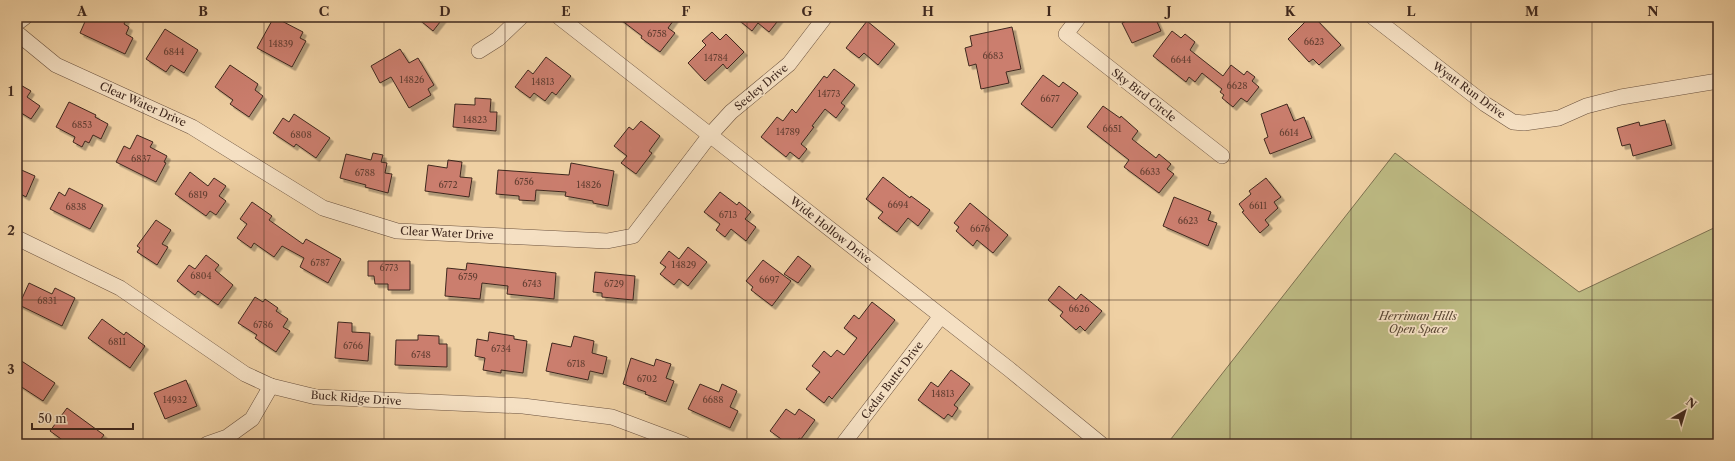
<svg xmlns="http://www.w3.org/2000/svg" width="1735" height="461" viewBox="0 0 1735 461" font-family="'Libre Caslon Text',serif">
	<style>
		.green { fill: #bdba83; stroke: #7e7150 }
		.building { fill: #cb7e6e; stroke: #3f281e; filter: url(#shadow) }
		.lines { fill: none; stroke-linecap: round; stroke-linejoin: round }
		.minor-casing { stroke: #6b523f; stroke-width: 16 }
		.minor { stroke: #f5e0c3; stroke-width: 15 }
		.grid { fill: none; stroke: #3f281e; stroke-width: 1; stroke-opacity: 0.55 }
		.labels { text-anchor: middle; stroke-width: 3.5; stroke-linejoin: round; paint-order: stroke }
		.number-label { font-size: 9px; fill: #623e32 }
		.street-label { font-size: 11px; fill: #3f281e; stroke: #f5e0c3 }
		.park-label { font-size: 11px; font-style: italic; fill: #584532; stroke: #f5e0c3 }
		.neatline { fill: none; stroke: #3f281e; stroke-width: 1.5 }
		.grid-label { font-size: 13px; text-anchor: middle; font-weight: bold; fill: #3f281e }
	</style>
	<defs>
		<filter id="shadow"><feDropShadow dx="3.5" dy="3.5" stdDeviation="0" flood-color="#0004"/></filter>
	</defs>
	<rect width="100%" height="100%" fill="#efd0a3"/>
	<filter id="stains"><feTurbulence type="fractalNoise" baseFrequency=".005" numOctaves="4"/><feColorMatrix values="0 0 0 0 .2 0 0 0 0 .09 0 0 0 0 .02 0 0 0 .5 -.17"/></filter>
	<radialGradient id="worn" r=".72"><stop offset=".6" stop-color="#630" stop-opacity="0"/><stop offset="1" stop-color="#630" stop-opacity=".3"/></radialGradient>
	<path class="green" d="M1395 153 1579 292 1718 226V444H1167Z"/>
	<g class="building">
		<path d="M87 17H106L114 21 115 17H127L124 24 129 27 126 34 133 38 125 54 80 33Z"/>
		<path d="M274 17 303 32 300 38 306 41 292 67 257 48Z"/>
		<path d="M416 17H444L433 31Z"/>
		<path d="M617 17H676L668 28 675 33 660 52 641 38 642 36Z"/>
		<path d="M735 17H781L769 32 758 23 752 31Z"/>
		<path d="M1127 17H1155L1161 31 1132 43 1122 23 1129 20Z"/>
		<path d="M1310 17H1314L1341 45 1319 65 1313 59 1309 62 1288 39Z"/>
		<path d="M867 21 895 44 878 65 864 53 859 58 846 48Z"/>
		<path d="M1012 27 1021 69 1006 72 1009 83 981 89 976 64 969 66 965 48 972 46 970 36Z"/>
		<path d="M165 29 198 50 184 73 171 65 166 72 146 59Z"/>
		<path d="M1172 31 1181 38 1185 34 1195 42 1190 50 1223 76 1231 65 1244 75 1247 71 1255 77 1252 81 1259 87 1247 102 1241 98 1233 107 1222 98 1224 95 1220 92 1222 89 1202 73 1195 82 1189 77 1186 82 1153 56Z"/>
		<path d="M712 32 720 40 726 34 744 52 727 69 723 64 705 81 688 63 706 45 702 41Z"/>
		<path d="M400 49 409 63 418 58 434 85 428 89 431 95 409 108 391 77 380 83 371 66Z"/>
		<path d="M546 57 571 76 556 95 552 92 545 101 534 93 530 98 515 87 528 70 533 74Z"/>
		<path d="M230 65 258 84 255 90 263 96 249 117 230 104 233 100 215 87Z"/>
		<path d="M834 69 855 85 841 103 845 106 836 118 825 109 812 126 814 127 801 144 807 149 799 159 790 152 786 157 761 137 777 117 783 121 792 109 796 113 824 76 827 78Z"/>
		<path d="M1043 75 1059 87 1063 82 1078 93 1052 128 1021 104Z"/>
		<path d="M17 83 31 91 27 97 40 106 31 119 18 111 17 112Z"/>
		<path d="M475 98 491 99 490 112H497L496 131 453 127 455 104 475 105Z"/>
		<path d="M69 102 96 115 95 117 108 124 101 139 93 135 89 143 85 141 82 147 73 142 75 137 56 127Z"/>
		<path d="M1287 104 1294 121 1304 117 1312 138 1270 154 1264 139 1268 137 1261 114Z"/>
		<path d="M1103 106 1120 118 1121 116 1138 131 1132 139 1156 158 1159 154 1171 164 1167 169 1174 174 1159 193 1124 167 1129 160 1087 127Z"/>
		<path d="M294 114 330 138 316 158 296 144 294 147 273 133 283 118 289 122Z"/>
		<path d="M1665 120 1672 145 1633 156 1630 144 1622 146 1617 128 1639 122 1640 126Z"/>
		<path d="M641 121 660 136 649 151 652 153 636 174 621 163 627 156 614 146 629 127 633 130Z"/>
		<path d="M137 135 153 142 150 147 167 156 164 162 166 163 156 182 116 162 124 146 130 149Z"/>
		<path d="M373 153 383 155 381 162 387 163 385 173 392 174 388 193 365 187 366 185 340 178 346 154 371 160Z"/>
		<path d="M448 160 462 162 460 177 472 178 469 197 425 191 428 165 447 168Z"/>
		<path d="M571 163 614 171 608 206 593 203V201L565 196 566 192 536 190 535 201 519 200V196L496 194 498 170 569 175Z"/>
		<path d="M17 168 35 176 26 197 17 192Z"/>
		<path d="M190 172 208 186 214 178 226 186 219 196 226 201 216 215 210 211 206 216 175 194Z"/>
		<path d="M883 177 910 198 911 196 930 210 918 226 908 218 897 232 878 218 883 212 866 199Z"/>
		<path d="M1266 178 1281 197 1274 202 1278 208 1265 220 1269 225 1260 233 1242 212 1244 211 1239 204 1251 194 1249 191Z"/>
		<path d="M69 188 103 205 90 229 50 209 59 192 65 196Z"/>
		<path d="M720 192 737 205 739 202 751 212 745 219 756 227 746 241 731 229 725 237 716 230 720 224 704 212Z"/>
		<path d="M1174 197 1211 212 1208 220 1217 223 1208 246 1163 226Z"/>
		<path d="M252 202 272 216 269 220 303 244 306 239 341 259 328 283 300 267 304 258 282 246 274 257 254 243 251 248 237 238 247 224 240 219Z"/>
		<path d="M970 203 1008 235 993 253 977 240 973 246 956 231 959 227 954 223Z"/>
		<path d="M156 220 171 230 162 244 168 247 157 265 137 252 140 248 137 246Z"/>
		<path d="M688 247 707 262 688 286 679 279 674 285 660 274 666 267 660 263 669 251 679 259Z"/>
		<path d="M206 255 219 265 215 270 233 285 218 305 198 291 195 295 177 281 189 265 195 269Z"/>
		<path d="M798 256 811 266 798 283 784 274Z"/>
		<path d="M763 260 791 281 772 306 751 290 753 287 746 281Z"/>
		<path d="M368 261H410V290H388V284H375L374 276H368Z"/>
		<path d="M467 263 556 273 554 299 507 294 508 286 482 283 480 299 445 296 447 268 466 270Z"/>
		<path d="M595 272 635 276 633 300 602 297V293L593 292Z"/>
		<path d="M29 283 52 294 55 288 75 298 62 326 19 305Z"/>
		<path d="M1059 286 1076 300 1081 294 1102 311 1085 331 1080 326 1076 330 1060 316 1063 312 1048 300Z"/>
		<path d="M255 297 263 302 265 299 278 308 276 311 288 319 283 327 290 331 276 352 255 338 257 335 238 323Z"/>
		<path d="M872 302 895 320 832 399 829 396 824 403 806 389 820 372 812 366 824 351 831 357 837 350 844 355 857 338 844 328 854 315 859 319Z"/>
		<path d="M102 319 124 335 126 332 145 346 130 368 88 338Z"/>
		<path d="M338 322 352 323V332L370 333 368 361 335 358Z"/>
		<path d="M489 332 514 336V339L527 341 523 373 501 370V373L483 370 485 358 475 356 477 339 488 341Z"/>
		<path d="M418 335 439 336V344H447V367L395 365 396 340H418Z"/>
		<path d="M574 336 594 341 592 353 607 357 603 374 590 371 588 380 546 371 552 343 571 347Z"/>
		<path d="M17 358 55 383 43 401 17 384Z"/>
		<path d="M631 358 654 366 656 359 671 364 666 378 674 381 666 402 645 394 646 392 623 384Z"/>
		<path d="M951 370 970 384 954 405 958 408 952 417 948 414 944 419 918 400 931 382 938 387Z"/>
		<path d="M186 380 197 406 165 419 154 393Z"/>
		<path d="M700 384 719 392 722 384 737 391 730 407 738 411 730 428 688 409Z"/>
		<path d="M67 408 104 435 97 444H68L50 431Z"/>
		<path d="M786 409 795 415 799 409 815 420 801 439 799 438 794 444H788L770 431Z"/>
	</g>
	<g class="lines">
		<g class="minor-casing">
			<g id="minor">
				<path d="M559 17 1009 369 1101 444"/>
				<path d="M1079 17 1066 34 1222 156"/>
				<path d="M1373 17 1485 104 1513 122 1524 123 1559 118 1586 106 1621 97 1718 81"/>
				<path d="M17 23 25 17"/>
				<path d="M17 33 56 65 192 127 323 208 397 231 607 241 633 236 710 135 731 112 789 64 825 17"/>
				<path d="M479 51 498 39 521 17"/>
				<path d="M17 238 120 288 245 374 271 386 316 397 523 406 612 417 684 444"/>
				<path d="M207 444 227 437 252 419 271 386"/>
				<path d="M843 444 941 316"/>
			</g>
		</g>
		<use href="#minor" class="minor"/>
	</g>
	<path class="grid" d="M143 17V444M264 17V444M384 17V444M505 17V444M626 17V444M747 17V444M868 17V444M988 17V444M1109 17V444M1230 17V444M1351 17V444M1471 17V444M1592 17V444M17 161H1718M17 300H1718"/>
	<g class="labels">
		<g class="number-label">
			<text x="657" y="37">6758</text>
			<text x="1314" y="45">6623</text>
			<text x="281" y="47">14839</text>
			<text x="174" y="55">6844</text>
			<text x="993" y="59">6683</text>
			<text x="716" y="61">14784</text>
			<text x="1181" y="63">6644</text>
			<text x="412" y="83">14826</text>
			<text x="543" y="85">14813</text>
			<text x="1237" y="89">6628</text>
			<text x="829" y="97">14773</text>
			<text x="1050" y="102">6677</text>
			<text x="475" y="123">14823</text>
			<text x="82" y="128">6853</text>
			<text x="1112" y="132">6651</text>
			<text x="788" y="135">14789</text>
			<text x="1289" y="136">6614</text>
			<text x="301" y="138">6808</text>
			<text x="141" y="162">6837</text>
			<text x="1150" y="175">6633</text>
			<text x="365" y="176">6788</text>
			<text x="524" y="185">6756</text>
			<text x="448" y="188">6772</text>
			<text x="589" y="188">14826</text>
			<text x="198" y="198">6819</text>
			<text x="898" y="208">6694</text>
			<text x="1258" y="209">6611</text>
			<text x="76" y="210">6838</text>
			<text x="728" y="218">6713</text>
			<text x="1188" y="224">6623</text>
			<text x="980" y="232">6676</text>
			<text x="320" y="266">6787</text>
			<text x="684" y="268">14829</text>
			<text x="389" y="271">6773</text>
			<text x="201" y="279">6804</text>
			<text x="468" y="280">6759</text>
			<text x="769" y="283">6697</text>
			<text x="532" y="287">6743</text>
			<text x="614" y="287">6729</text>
			<text x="47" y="304">6831</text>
			<text x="1079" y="312">6626</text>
			<text x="263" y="328">6786</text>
			<text x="117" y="345">6811</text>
			<text x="353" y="349">6766</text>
			<text x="501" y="352">6734</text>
			<text x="421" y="358">6748</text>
			<text x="576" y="367">6718</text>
			<text x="647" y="382">6702</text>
			<text x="943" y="397">14813</text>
			<text x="175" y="403">14932</text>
			<text x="713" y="403">6688</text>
		</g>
		<g class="street-label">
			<text transform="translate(761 87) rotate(-40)" y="4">Seeley Drive</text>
			<text transform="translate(1469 90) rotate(36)" y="4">Wyatt Run Drive</text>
			<text transform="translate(1144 95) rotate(38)" y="4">Sky Bird Circle</text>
			<text transform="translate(143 104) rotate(24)" y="4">Clear Water Drive</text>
			<text transform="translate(831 230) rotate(38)" y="4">Wide Hollow Drive</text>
			<text transform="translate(447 233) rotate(3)" y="4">Clear Water Drive</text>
			<text transform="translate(892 380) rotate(-53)" y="4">Cedar Butte Drive</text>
			<text transform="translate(356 398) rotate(4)" y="4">Buck Ridge Drive</text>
		</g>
		<g class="park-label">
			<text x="1418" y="320">Herriman Hills<tspan x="1418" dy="13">Open Space</tspan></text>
		</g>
	</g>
	<rect width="1735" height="461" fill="none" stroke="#efd0a3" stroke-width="44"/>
	<g transform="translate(1685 411) rotate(38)" stroke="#f5e0c3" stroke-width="3" paint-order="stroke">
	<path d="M0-3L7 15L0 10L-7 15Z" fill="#3f281e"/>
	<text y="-6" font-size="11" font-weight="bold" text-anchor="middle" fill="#3f281e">N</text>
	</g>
	<path d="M32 423v6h101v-6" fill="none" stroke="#3f281e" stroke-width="2"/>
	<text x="38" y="423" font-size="12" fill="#3f281e" stroke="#f5e0c3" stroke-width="3" paint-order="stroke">50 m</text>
	<rect x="22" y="22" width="1691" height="417" class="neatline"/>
	<g class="grid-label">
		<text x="82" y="16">A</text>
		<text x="203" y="16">B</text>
		<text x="324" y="16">C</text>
		<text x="445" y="16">D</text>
		<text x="566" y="16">E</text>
		<text x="686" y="16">F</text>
		<text x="807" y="16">G</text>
		<text x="928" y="16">H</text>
		<text x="1049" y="16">I</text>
		<text x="1169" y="16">J</text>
		<text x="1290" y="16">K</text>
		<text x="1411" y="16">L</text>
		<text x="1532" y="16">M</text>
		<text x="1653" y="16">N</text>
		<text x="11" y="96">1</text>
		<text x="11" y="235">2</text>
		<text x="11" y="374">3</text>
	</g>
	<rect width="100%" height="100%" filter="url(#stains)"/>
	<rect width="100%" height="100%" fill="url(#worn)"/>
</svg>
